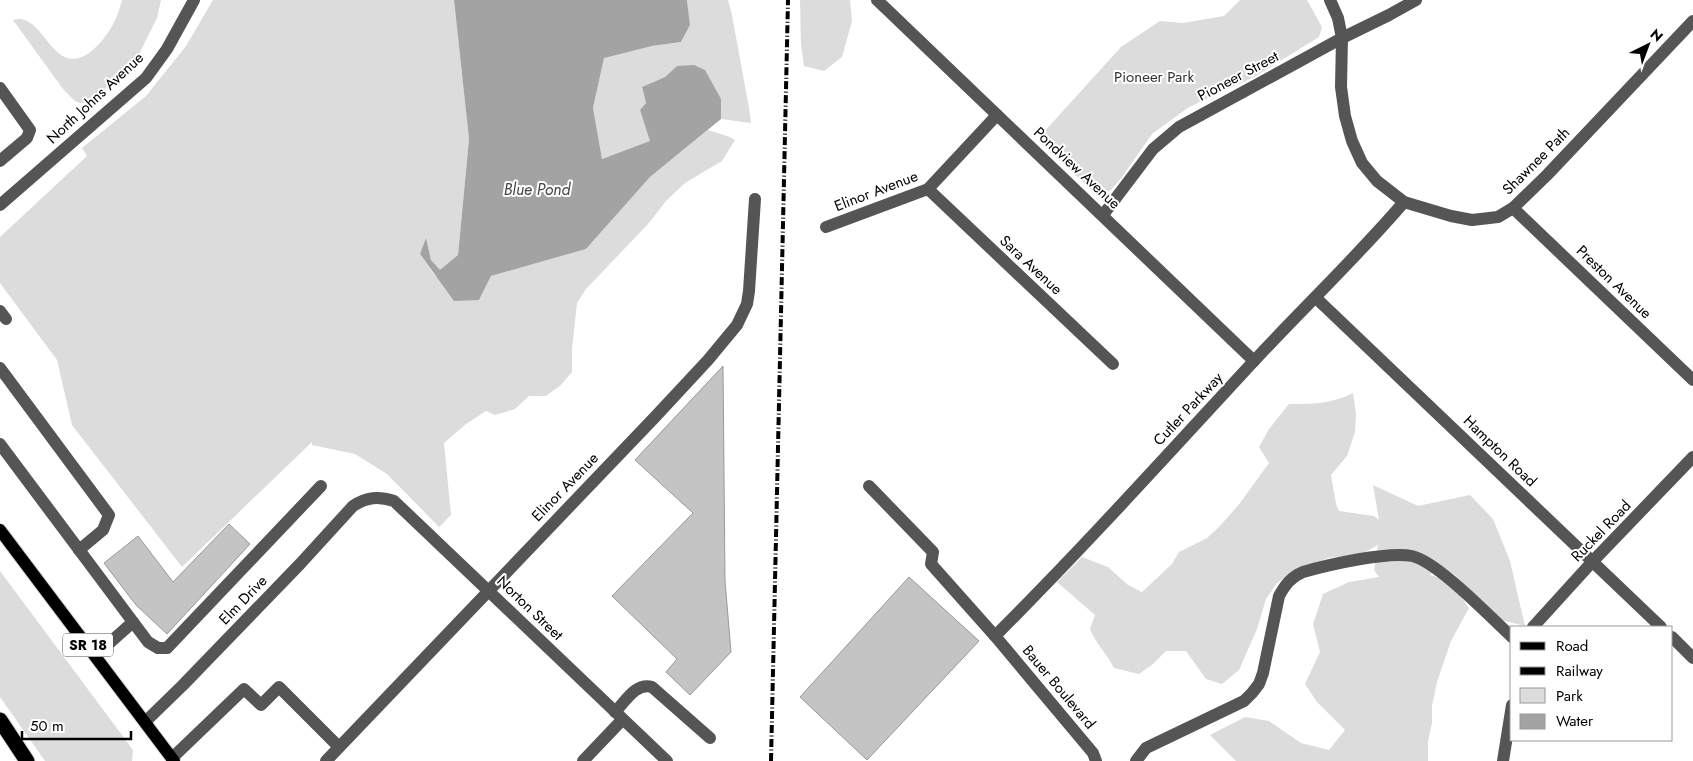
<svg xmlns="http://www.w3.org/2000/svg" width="1693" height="761" viewBox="0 0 1693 761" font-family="Jost,sans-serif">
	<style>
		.green { fill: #dcdcdc }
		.water { fill: #a3a3a3 }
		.building { fill: #c4c4c4; stroke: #999 }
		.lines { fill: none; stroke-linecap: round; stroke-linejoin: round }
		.major-casing { stroke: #dbdbdb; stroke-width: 14 }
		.highway-casing { stroke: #dbdbdb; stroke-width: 17 }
		.minor { stroke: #555; stroke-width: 12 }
		.major { stroke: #000; stroke-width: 12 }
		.highway { stroke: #000; stroke-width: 15 }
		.rail { stroke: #000; stroke-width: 4; stroke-dasharray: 8 2.5 1 2.5; stroke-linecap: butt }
		.labels { text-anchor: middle; stroke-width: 4; stroke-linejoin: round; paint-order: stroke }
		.shield { fill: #fff; stroke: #4c4c4c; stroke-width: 1 }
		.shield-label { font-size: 14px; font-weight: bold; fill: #000 }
		.street-label { font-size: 15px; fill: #000; stroke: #fff }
		.park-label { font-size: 15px; fill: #333; stroke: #fff }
		.water-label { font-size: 16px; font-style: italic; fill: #444; stroke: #fff }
	</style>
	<rect width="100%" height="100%" fill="#fff"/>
	<g class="green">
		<path d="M122 0H161L157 18 137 58 110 85 86 103H80L75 101 63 89 13 20C45 9 52 85 94 49 109 35 117 20 122 0Z"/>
		<path d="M213 0H454L469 139 458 255 440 271 431 260 426 239 420 254 435 276 479 300 491 276 586 249 650 177 708 130 730 137 735 140 722 161 685 183 666 201 649 223 586 289 577 303 572 349V372L561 385 546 396H529L515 409 495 415 486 411 466 424 444 443 451 515 439 527 387 474 355 454 312 445V442L182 567 72 425 57 360 0 283V237L87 156 82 148 146 96 186 46Z"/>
		<path d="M687 0H728L732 15 749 108 751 123 721 119V99L677 66 665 77 642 87 646 103 640 110 651 141 602 159 593 108 604 57 652 46 681 42 690 25Z"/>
		<path d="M800 0H850L852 21 842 57 824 71 804 66 801 45Z"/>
		<path d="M1240 0H1307L1322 27 1319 37 1256 76 1189 107 1152 134 1122 177 1111 190 1098 196 1038 141 1043 133 1121 47 1160 21 1183 23 1224 16Z"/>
		<path d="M1353 393 1356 414 1355 432 1347 456 1331 475 1336 504 1339 511 1374 516 1379 520 1373 485 1418 506 1470 495 1493 519 1510 561 1525 626 1501 620 1455 575 1438 564 1430 575C1447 579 1459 593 1469 608L1451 641 1437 682 1432 706V723L1428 741V761H1236L1210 735 1245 717 1269 721 1301 743 1329 750 1345 730 1317 702 1305 684 1320 652 1313 624 1323 594 1349 582 1379 577 1374 570 1378 545 1361 554 1328 558 1293 572 1277 583 1266 599 1257 629 1239 670 1222 684 1206 679 1186 651H1166L1153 664 1139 674 1114 668C1107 654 1096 644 1090 629L1095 615 1057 582 1082 557 1108 567 1128 585 1142 592 1172 564 1179 552 1207 538 1220 526 1240 503 1269 463 1259 447 1269 429 1289 404C1312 404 1332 404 1353 393Z"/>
		<path d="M0 571 133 750 132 761H45L0 697Z"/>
	</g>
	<path class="water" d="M454 0H687L690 25 681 42 652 46 604 58 593 108 602 159 650 141 640 110 646 103 642 87 665 77 677 66 694 65 705 70 721 99V119L650 177 586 249 491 276 479 300 454 301 420 254 426 238 431 260 440 270 458 255 469 139Z"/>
	<g class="building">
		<path d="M723 366 725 581 731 652 690 695 666 672 677 659 612 596 693 513 635 460Z"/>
		<path d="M229 524 250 544 167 634 136 605 104 563 138 536 173 582Z"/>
		<path d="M909 577 979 641 867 760 800 697Z"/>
	</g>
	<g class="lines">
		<g class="major-casing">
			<path id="major" d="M0 530 174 761"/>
		</g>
		<g class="highway-casing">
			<path id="highway" d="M0 720 27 761"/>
		</g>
		<g class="minor">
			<path d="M877 0 1254 361"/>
			<path d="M1330 0 1338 18 1342 38 1341 87 1345 116 1352 141 1362 163 1377 181 1404 202 1451 216 1472 220 1498 217 1513 208 1547 175 1693 21"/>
			<path d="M0 88 30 130 27 138 0 161"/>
			<path d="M928 189 1113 364"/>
			<path d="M0 205 146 78 167 49 194 0"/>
			<path d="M1513 208 1693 380"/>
			<path d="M1103 215 1153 149 1179 127 1342 38 1389 15 1416 0"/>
			<path d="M826 227 928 189 997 115"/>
			<path d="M1316 298 1661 627"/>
			<path d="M0 311 6 319"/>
			<path d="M0 368 109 515 103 530 79 550"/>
			<path d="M0 444 148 642 158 648H167L321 486"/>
			<path d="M869 486 933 552 931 564 995 636 1093 753 1096 761"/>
			<path d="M1533 627 1593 561 1693 457"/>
			<path d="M995 636C1084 547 1168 454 1253 362 1303 308 1356 258 1404 202"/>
			<path d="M1672 637 1693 658"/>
			<path d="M96 655 133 622"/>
			<path d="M615 712C625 702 636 682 652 687L710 738"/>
			<path d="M145 722 183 685 300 564 353 506C367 497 378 496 394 501L667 761"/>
			<path d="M172 758 244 689 261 705 279 687 339 747"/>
			<path d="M326 761 655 417 708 360 737 325 747 304 749 291 755 199"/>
			<path d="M583 761 622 720"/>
			<path d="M1136 761 1146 748 1244 701 1252 693 1259 684 1263 673 1279 596C1285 585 1291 577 1303 572 1327 565 1388 551 1412 556 1438 562 1490 617 1512 637"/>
			<path d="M1503 761 1512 705"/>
		</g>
		<use href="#major" class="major"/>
		<use href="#highway" class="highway"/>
		<path class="rail" d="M771 761 788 0"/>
	</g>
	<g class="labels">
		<rect class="shield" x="63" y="633.5" width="50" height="23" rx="4"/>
		<g class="shield-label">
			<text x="88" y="650">SR 18</text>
		</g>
		<g class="street-label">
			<text transform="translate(1238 76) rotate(-28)" y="5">Pioneer Street</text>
			<text transform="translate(95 98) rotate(-43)" y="5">North Johns Avenue</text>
			<text transform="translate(1536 161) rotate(-45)" y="5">Shawnee Path</text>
			<text transform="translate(1077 168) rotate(43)" y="5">Pondview Avenue</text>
			<text transform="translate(876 191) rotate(-21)" y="5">Elinor Avenue</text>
			<text transform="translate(1031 265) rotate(43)" y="5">Sara Avenue</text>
			<text transform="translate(1614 282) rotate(44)" y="5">Preston Avenue</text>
			<text transform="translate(1188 409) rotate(-47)" y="5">Cutler Parkway</text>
			<text transform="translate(1500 451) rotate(44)" y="5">Hampton Road</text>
			<text transform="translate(565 487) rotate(-46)" y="5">Elinor Avenue</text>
			<text transform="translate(1601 531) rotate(-46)" y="5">Ruckel Road</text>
			<text transform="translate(243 600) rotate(-46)" y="5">Elm Drive</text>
			<text transform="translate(530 608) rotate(44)" y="5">Norton Street</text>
			<text transform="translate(1059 687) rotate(50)" y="5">Bauer Boulevard</text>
		</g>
		<g class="park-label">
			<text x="1154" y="82">Pioneer Park</text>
		</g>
		<g class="water-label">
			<text x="537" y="195">Blue Pond</text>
		</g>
	</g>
	<rect x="1510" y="626" width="162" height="115" fill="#ffffff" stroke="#999999"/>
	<rect x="1520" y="642" width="25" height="8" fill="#000000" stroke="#999999"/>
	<text x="1556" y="651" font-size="15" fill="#000000">Road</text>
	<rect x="1520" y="667" width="25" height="8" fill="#000000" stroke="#999999"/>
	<text x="1556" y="676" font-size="15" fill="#000000">Railway</text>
	<rect x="1520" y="688" width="25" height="15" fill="#dcdcdc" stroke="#999999"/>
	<text x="1556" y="701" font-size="15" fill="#000000">Park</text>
	<rect x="1520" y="714" width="25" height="15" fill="#a3a3a3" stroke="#999999"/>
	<text x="1556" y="726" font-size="15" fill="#000000">Water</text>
	<g transform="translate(1648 45) rotate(42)" stroke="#ffffff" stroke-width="4" paint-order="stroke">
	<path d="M0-4L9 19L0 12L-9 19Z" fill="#000000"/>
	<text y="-8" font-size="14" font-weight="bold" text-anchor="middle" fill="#000000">N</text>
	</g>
	<path d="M22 731v8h109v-8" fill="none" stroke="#000000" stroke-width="2.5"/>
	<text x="30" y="731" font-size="15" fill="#000000" stroke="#ffffff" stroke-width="4" paint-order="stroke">50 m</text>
</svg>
